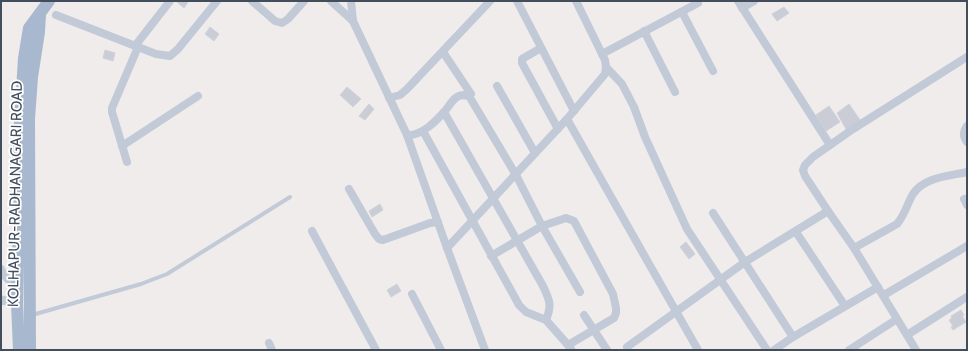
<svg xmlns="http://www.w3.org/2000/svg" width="968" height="351" viewBox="0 0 968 351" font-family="Cabin,sans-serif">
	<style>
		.building { fill: #cacdd5; stroke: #cfd2d9 }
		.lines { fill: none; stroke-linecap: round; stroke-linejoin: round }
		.service { stroke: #c1cad6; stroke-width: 4 }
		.minor { stroke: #c1cad6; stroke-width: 8 }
		.tertiary { stroke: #c1cad6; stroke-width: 9 }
		.primary { stroke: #a8b9cf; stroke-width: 12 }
		.labels { text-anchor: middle; stroke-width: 3.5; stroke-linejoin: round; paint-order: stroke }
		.street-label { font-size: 15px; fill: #434e5c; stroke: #fff }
	</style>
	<rect width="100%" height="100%" fill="#f0ecec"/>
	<g class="building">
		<path d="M178 1H187L188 2 184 8 177 2Z"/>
		<path d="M784 7 789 13 777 21 772 14Z"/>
		<path d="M210 27 219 34 214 41 205 34Z"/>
		<path d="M105 50 115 53 113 61 103 58Z"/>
		<path d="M347 87 361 99 353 107 340 95Z"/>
		<path d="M369 104 374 109 365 120 359 116Z"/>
		<path d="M849 104 860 120 846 129 837 113Z"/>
		<path d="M829 106 840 122 826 131 816 115Z"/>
		<path d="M380 204 383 210 372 217 369 211Z"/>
		<path d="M686 242 695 254 689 259 680 247Z"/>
		<path d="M397 284 401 291 391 297 387 290Z"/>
		<path d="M961 310 964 315 962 316 966 322 953 330 951 327 953 326 949 320 952 318 951 316Z"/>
	</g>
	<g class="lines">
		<path class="service" d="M32 315 141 284 167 274 290 197"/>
		<g class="minor">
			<path d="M252 1 275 21 282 23 288 19 304 1"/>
			<path d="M331 1 353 21 407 135 447 248 485 350"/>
			<path d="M351 1 353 21"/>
			<path d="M517 1 574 111"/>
			<path d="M738 1 830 145"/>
			<path d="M742 8 754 1"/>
			<path d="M682 12 713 71"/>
			<path d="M56 15 156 54 170 56 178 49 217 1"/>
			<path d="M644 31 675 92"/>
			<path d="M135 46 170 1"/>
			<path d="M541 48 522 59V63L558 129"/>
			<path d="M443 52 471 94"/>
			<path d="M602 54 698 3"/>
			<path d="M606 67 622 84 634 107 645 137 687 229 767 350"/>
			<path d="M497 86 535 153"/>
			<path d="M389 98 400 95 407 89 490 1"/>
			<path d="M444 112 543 286C550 301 552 305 546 320"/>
			<path d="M567 119 640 248 698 350"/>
			<path d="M967 126C963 131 963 137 967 142"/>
			<path d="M423 131 519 305 526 312 546 320 568 345"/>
			<path d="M407 135C422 136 436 121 445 111 449 106 452 100 457 97 461 94 465 95 469 96L516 175 542 226 580 292"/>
			<path d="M122 146 198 96"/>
			<path d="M127 162 112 112V108L138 47"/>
			<path d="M349 189 375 234 379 239 383 240 430 223 438 222"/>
			<path d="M964 199 967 205"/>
			<path d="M828 211 805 176 803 170 805 165 813 157 853 129 967 57"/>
			<path d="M713 213 793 337"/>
			<path d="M312 231 376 350"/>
			<path d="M796 232 845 306"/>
			<path d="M447 248 567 119 605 74 606 67 605 60 576 1"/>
			<path d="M854 248 897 224C905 215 907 204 913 194 924 177 950 176 967 172"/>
			<path d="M491 256 542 226 566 218 574 221 613 294 616 308V313L614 318 568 345 571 349"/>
			<path d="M1 269C5 277 9 282 18 286"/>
			<path d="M412 294 441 350"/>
			<path d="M884 295 967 246"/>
			<path d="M584 315 607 350"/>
			<path d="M907 335 967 297"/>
			<path d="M269 343 272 350"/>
			<path d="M627 347 745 262 828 211 854 248 916 350"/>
			<path d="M774 350 793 337 878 287"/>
			<path d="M849 350 897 319"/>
		</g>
		<path class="tertiary" d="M1 300 17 303"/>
		<g class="primary">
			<path d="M19 350 17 303 20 183 19 138 24 58 29 28 49 1"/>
			<path d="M30 350 29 119 32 77 39 32 40 15"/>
		</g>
	</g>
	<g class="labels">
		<g class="street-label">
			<text transform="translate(15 194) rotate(-89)" y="5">KOLHAPUR-RADHANAGARI ROAD</text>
		</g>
	</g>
	<rect width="968" height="351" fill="none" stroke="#434e5c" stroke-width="4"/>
</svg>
